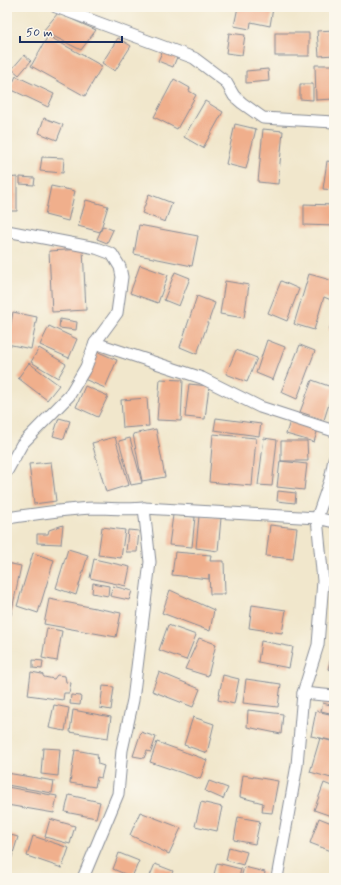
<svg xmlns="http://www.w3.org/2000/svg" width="341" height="885" viewBox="0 0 341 885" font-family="Mynerve,sans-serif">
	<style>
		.building { fill: #f0af8c }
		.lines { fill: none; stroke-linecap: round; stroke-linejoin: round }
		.minor-casing { stroke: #868b95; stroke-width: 13 }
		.minor { stroke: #fff; stroke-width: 11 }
	</style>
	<rect width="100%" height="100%" fill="#fbf7ec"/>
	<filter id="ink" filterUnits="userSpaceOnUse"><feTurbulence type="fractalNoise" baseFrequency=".025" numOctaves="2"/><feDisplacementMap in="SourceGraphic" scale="8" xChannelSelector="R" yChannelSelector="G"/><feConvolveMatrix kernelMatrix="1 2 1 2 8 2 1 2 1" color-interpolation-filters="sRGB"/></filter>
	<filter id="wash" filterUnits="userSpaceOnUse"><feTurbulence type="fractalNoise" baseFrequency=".012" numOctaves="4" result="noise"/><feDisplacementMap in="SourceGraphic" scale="16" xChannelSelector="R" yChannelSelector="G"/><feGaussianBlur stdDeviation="0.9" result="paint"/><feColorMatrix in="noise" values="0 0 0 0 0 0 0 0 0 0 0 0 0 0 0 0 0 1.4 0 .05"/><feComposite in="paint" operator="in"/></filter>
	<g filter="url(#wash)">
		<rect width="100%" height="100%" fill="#f1e7cc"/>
		<g id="blocks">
			<g class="building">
				<path d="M238 7 273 8 270 26 251 22 250 29 234 26Z"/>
				<path d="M58 13 96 30 81 50 43 31Z"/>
				<path d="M334 30V55L319 56 317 31Z"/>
				<path d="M229 33 245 35 242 55 226 53Z"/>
				<rect x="275" y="33" width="34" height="23"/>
				<path d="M48 36 102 66 85 96 31 66Z"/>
				<path d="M118 38 131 46 115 71 102 63Z"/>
				<path d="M163 50 177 57 173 67 158 61Z"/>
				<path d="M24 55 31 61 19 75 12 69Z"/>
				<path d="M315 65H334V99L316 100Z"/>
				<path d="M268 69 269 81 246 83V71Z"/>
				<path d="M16 76 54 94 48 107 10 89Z"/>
				<path d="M174 79 190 88 189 91 196 95 177 129 154 117Z"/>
				<path d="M300 84H313V100L300 99Z"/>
				<path d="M205 101 223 112 203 148 184 137Z"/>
				<path d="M44 118 63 125 57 140 39 133Z"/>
				<path d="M235 124 256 129 246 169 226 164Z"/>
				<path d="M263 129 283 131 278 184 258 182Z"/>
				<path d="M42 157 64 158 63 173 40 171Z"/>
				<path d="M327 161 334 162V190L323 189Z"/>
				<path d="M17 177V211H7V178Z"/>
				<path d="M20 177 35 178 34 185 20 184Z"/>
				<path d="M51 186 75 191 68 221 45 215Z"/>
				<path d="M149 194 172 203 165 222 142 213Z"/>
				<path d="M86 200 108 206 100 232 78 226Z"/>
				<path d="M304 204 334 205V226L304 225Z"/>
				<path d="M139 225 198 236 192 266 134 254Z"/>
				<path d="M103 226 113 230 107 243 97 239Z"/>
				<path d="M83 249 86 310 52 312 49 251Z"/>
				<path d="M140 265 168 275 158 303 130 293Z"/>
				<path d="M175 272 190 278 179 306 164 300Z"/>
				<path d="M309 274 334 281 331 300 324 297 314 330 294 324Z"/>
				<path d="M225 281 249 285 244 318 220 314Z"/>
				<path d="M281 281 299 289 287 321 268 313Z"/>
				<path d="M197 296 215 303 197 354 180 347Z"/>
				<path d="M13 312 37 317 31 349 7 344Z"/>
				<path d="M334 317V332L329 330Z"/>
				<path d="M60 319 77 322 76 330 59 328Z"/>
				<path d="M49 326 77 339 69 358 40 345Z"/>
				<path d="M267 340 285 347 273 380 256 373Z"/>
				<path d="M300 345 315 351 297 399 281 392Z"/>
				<path d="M39 348 66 364 58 378 31 362Z"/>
				<path d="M236 350 257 358 247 382 226 374Z"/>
				<path d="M96 351 117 360 105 388 84 379Z"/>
				<path d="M29 363 59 385 47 400 18 378Z"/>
				<path d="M160 379 183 380 181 421 157 420Z"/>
				<path d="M312 380 334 388 324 420 300 412Z"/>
				<path d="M189 384 209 386 205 419 185 417Z"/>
				<path d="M85 386 108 396 98 417 76 407Z"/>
				<path d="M147 398 149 426 123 428 121 400Z"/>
				<path d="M59 418 70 421 64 439 53 436Z"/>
				<path d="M216 418 261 424 259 436 214 430Z"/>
				<path d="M290 421 318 429 314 442 286 434Z"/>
				<path d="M156 429 165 477 142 481 133 434Z"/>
				<path d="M213 434 256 438 252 486 209 482Z"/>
				<path d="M115 437 129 485 106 492 92 443Z"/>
				<path d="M130 438 142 483 131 485 119 441Z"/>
				<path d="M264 438 277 440 272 486 258 485Z"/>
				<path d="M281 441H307L308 461H281Z"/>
				<path d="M280 461 307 464 304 490 277 487Z"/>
				<path d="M51 462 56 501 34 504 29 464Z"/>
				<path d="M278 491 296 493 295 503 277 501Z"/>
				<path d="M328 492 334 494V506L325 504Z"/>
				<path d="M173 515 195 517 192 547 169 545Z"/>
				<path d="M199 516 221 518 218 551 196 548Z"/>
				<path d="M63 525 61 544 37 543V534H48L49 530Z"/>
				<path d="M270 525 297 528 293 559 266 556Z"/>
				<path d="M102 527 125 530 121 558 98 555Z"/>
				<path d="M128 530 139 531 137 552H126Z"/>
				<path d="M68 549 88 555 76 595 56 588Z"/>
				<path d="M175 552 211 555 210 561H224L225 594H210L209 574V579L172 575Z"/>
				<path d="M33 553 54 560 38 613 17 606Z"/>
				<path d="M94 559 130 567 126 586 90 578Z"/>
				<path d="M7 563 21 566 11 615 7 614Z"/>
				<path d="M331 576H334V598H332Z"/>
				<path d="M93 583 109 586 108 596 92 593Z"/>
				<path d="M113 586 132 591 129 600 110 596Z"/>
				<path d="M170 590 214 610 210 631 162 613Z"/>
				<path d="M49 599 121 613 116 637 44 624Z"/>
				<path d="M252 605 286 610 282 633 249 628Z"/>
				<path d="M168 625 196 635 186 660 159 650Z"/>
				<path d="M47 628 62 631 57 661 42 658Z"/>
				<path d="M199 638 216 644 208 676 185 669Z"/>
				<path d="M261 641 293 647 289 668 258 662Z"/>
				<path d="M334 646V671L328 669Z"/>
				<path d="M33 660 43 661 42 669 33 668Z"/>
				<path d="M31 672 42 674 44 677 54 679 57 675 65 676 66 682 71 683 69 693H64L63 700 28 695Z"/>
				<path d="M159 672 200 689 193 707 152 691Z"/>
				<path d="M223 675 239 679 234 704 218 700Z"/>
				<path d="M246 679 281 684 278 707 243 703Z"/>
				<path d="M103 686 114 687 111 710 100 708Z"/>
				<path d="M71 695 81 696 80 705 70 704Z"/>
				<path d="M323 703 334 706V714L321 711Z"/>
				<path d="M54 705 69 708 65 731 49 728Z"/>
				<path d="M73 710 111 717 108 738 70 732Z"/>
				<path d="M248 710 283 714 281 734 247 727Z"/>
				<path d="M316 711 334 715V741L311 736Z"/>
				<path d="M193 717 214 724 207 753 184 745Z"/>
				<path d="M141 732 156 737 151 752 147 751 144 758 133 756Z"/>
				<path d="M320 738 334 742V766L331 778 310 772Z"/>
				<path d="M157 742 207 760 200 779 150 762Z"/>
				<path d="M43 748 60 749 58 776 41 774Z"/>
				<path d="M75 750 97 754 98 764 104 766 101 778 97 777 95 787 70 783Z"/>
				<path d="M7 773 54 781 52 793 7 785Z"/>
				<path d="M243 775 278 781 272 813 262 812 263 803 240 797Z"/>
				<path d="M209 781 228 788 223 799 205 791Z"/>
				<path d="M324 783 334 787V817L314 810Z"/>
				<path d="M7 787 57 796 54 813 7 805Z"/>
				<path d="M69 795 100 802 96 818 65 812Z"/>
				<path d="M201 802 222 807 217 831 195 826Z"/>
				<path d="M140 812 181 828 169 854 130 835Z"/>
				<path d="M238 817 260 821 255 844 234 840Z"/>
				<path d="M319 818 334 824V852L310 843Z"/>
				<path d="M50 819 75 826 70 844 45 837Z"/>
				<path d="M7 834 18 837 11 860 7 859Z"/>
				<path d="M33 836 69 848 62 868 27 856Z"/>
				<path d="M229 847 247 852 243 865 226 860Z"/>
				<path d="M119 853 139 861 132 877 113 869Z"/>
				<path d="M217 863 241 869 239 878H213Z"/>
				<path d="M155 864 173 871 170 878H149Z"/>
				<path d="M244 867 265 872 264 878H241Z"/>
			</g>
		</g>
	</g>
	<g filter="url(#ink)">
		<use href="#blocks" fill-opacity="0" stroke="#868b95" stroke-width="1"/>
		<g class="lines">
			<g class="minor-casing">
				<g id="minor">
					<path d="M56 7 194 58 226 82 234 96 242 103 263 118 334 122"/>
					<path d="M7 231 96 248 112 254 120 267 122 277 117 313 95 343 86 367 69 396 22 444 7 471"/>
					<path d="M95 343 202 378 260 407 334 431"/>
					<path d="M7 518C36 514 65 509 94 508 111 508 127 510 144 508L317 518 334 522"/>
					<path d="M303 693 334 696"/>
					<path d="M83 878 118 794 122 750 133 700 150 562 144 508"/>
					<path d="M277 878 297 765 303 693 318 645 323 581 317 518 330 480 334 459"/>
				</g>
			</g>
			<use href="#minor" class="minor"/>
		</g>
	</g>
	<rect width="341" height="885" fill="none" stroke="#fbf7ec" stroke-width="24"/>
	<path d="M20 36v6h102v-6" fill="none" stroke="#1b2f5e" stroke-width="2"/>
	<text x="26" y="36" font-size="12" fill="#1b2f5e" stroke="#fbf7ec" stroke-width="3" paint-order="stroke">50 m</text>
</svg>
